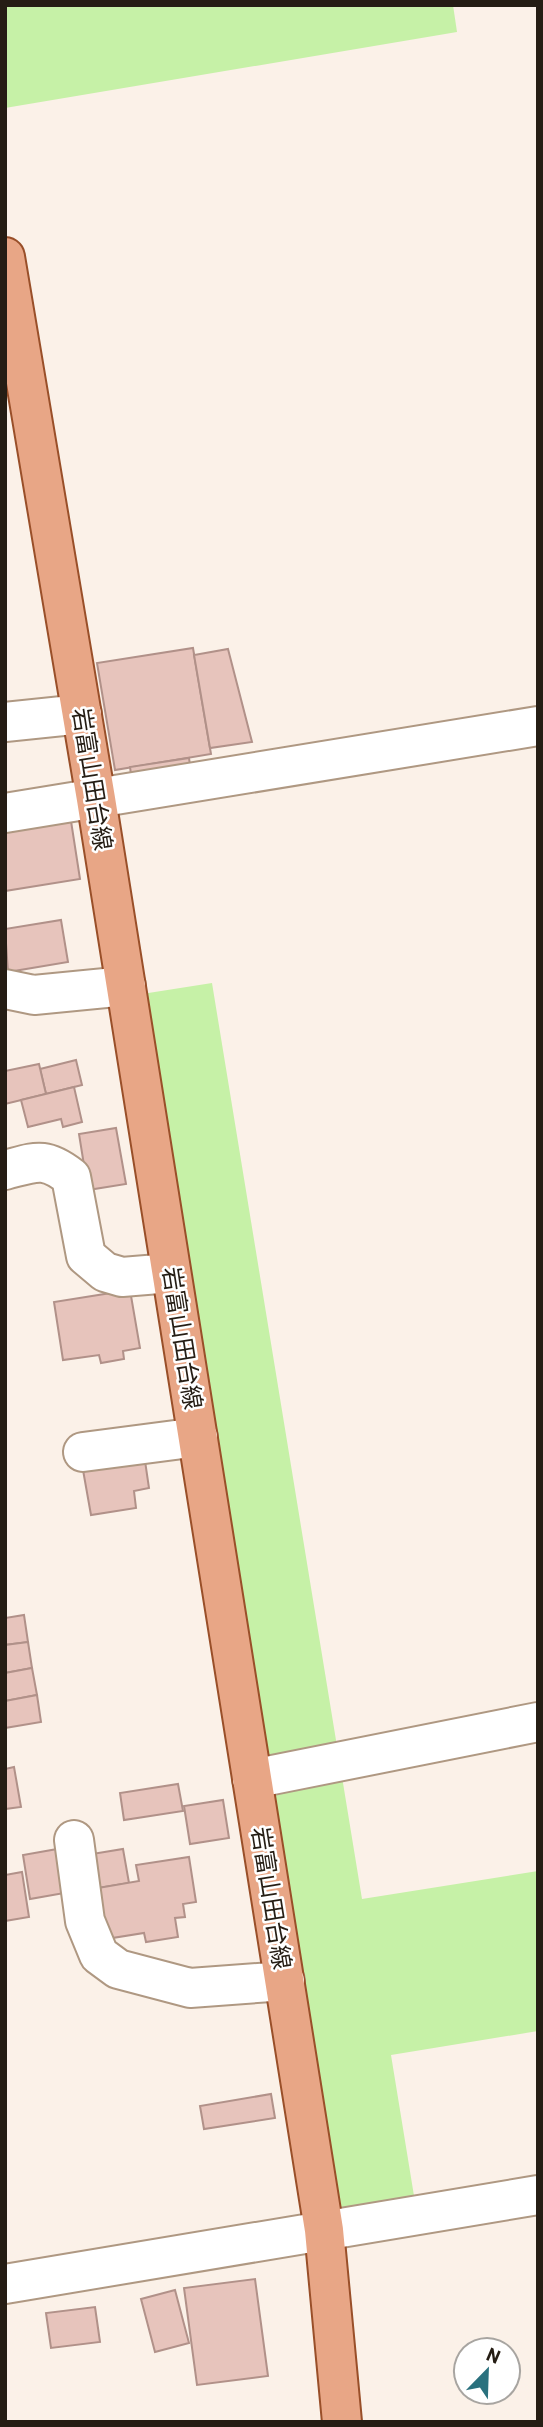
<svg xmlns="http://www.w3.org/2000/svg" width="543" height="2427" viewBox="0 0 543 2427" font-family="Barlow,'Noto Sans JP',sans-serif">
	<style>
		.green { fill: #c6f1a7 }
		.building { fill: #e7c4bc; stroke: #b19189; stroke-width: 2 }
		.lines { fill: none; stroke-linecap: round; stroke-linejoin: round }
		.minor-casing { stroke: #af9882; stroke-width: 42 }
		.major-casing { stroke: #994f29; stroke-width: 42 }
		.minor { stroke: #fff; stroke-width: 38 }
		.major { stroke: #e8a686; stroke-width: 38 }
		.labels { text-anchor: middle; stroke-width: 5; stroke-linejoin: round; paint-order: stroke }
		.street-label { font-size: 24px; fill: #251d14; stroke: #fff }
	</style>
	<rect width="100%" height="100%" fill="#fbf1e8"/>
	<g class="green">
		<path d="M5 5H453L457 32 5 108Z"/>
		<path d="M212 983 362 1899 538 1871V2031L391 2055 415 2202 342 2213 142 994Z"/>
	</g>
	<g class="building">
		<path d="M193 648 211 754 115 770 97 663Z"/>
		<path d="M228 649 252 742 210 748 194 655Z"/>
		<path d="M189 758 191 772 132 781 130 767Z"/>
		<path d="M71 821 80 879 5 891V832Z"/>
		<path d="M61 920 68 962 8 972 5 929Z"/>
		<path d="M76 1060 82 1085 46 1094 40 1069Z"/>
		<path d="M39 1064 46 1094 5 1104V1071Z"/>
		<path d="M74 1087 82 1122 63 1127 61 1119 28 1127 21 1100Z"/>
		<path d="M116 1128 126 1184 88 1190 79 1134Z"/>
		<path d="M130 1290 140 1348 123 1351 124 1359 101 1363 99 1355 63 1360 54 1302Z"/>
		<path d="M145 1461 149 1488 134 1491 136 1508 91 1515 83 1470Z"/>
		<path d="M24 1615 28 1642 5 1645V1618Z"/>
		<path d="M28 1642 32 1668 5 1673V1645Z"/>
		<path d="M32 1668 37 1695 5 1701V1673Z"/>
		<path d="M37 1695 41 1722 5 1728V1701Z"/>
		<path d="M14 1767 21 1807 5 1809V1769Z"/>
		<path d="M178 1784 183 1811 124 1820 120 1793Z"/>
		<path d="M223 1800 229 1838 190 1844 184 1806Z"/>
		<path d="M63 1848 70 1892 30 1899 23 1855Z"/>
		<path d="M123 1849 129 1883 98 1888 92 1854Z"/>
		<path d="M189 1857 196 1902 183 1904 185 1917 175 1918 178 1937 146 1942 144 1933 106 1939 98 1888 139 1881 136 1865Z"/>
		<path d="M22 1872 29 1917 5 1921V1875Z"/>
		<path d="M271 2094 275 2118 204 2129 200 2106Z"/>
		<path d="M255 2279 268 2376 197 2385 184 2288Z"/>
		<path d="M175 2290 189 2343 155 2352 141 2299Z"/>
		<path d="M95 2307 100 2342 51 2348 46 2313Z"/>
	</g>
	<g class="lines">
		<g class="minor-casing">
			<g id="minor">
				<path d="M5 722 82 714"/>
				<path d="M5 813 538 726"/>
				<path d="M5 989 34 995 126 986"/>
				<path d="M5 1170C36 1162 44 1156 71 1177L86 1256 105 1272 122 1277 171 1273"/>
				<path d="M83 1452 198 1437"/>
				<path d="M252 1779 538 1722"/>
				<path d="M74 1840 85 1921 99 1955 118 1969 190 1988 285 1981"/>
				<path d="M5 2284 538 2195"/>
			</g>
		</g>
		<g class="major-casing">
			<path id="major" d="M5 257 96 799 324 2230 342 2422"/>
		</g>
		<use href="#minor" class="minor"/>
		<use href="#major" class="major"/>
	</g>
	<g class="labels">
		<g class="street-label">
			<text transform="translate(92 779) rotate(81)" y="8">岩富山田台線</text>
			<text transform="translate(182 1338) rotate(81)" y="8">岩富山田台線</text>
			<text transform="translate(271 1898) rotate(81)" y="8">岩富山田台線</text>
		</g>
	</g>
	<rect width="543" height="2427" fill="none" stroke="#251d14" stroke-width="14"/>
	<g transform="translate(487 2371) rotate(23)"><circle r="33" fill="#ffffff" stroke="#a8a5a1" stroke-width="2"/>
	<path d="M0-5L12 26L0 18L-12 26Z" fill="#2a717e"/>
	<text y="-10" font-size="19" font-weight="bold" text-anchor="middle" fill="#251d14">N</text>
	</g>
</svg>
